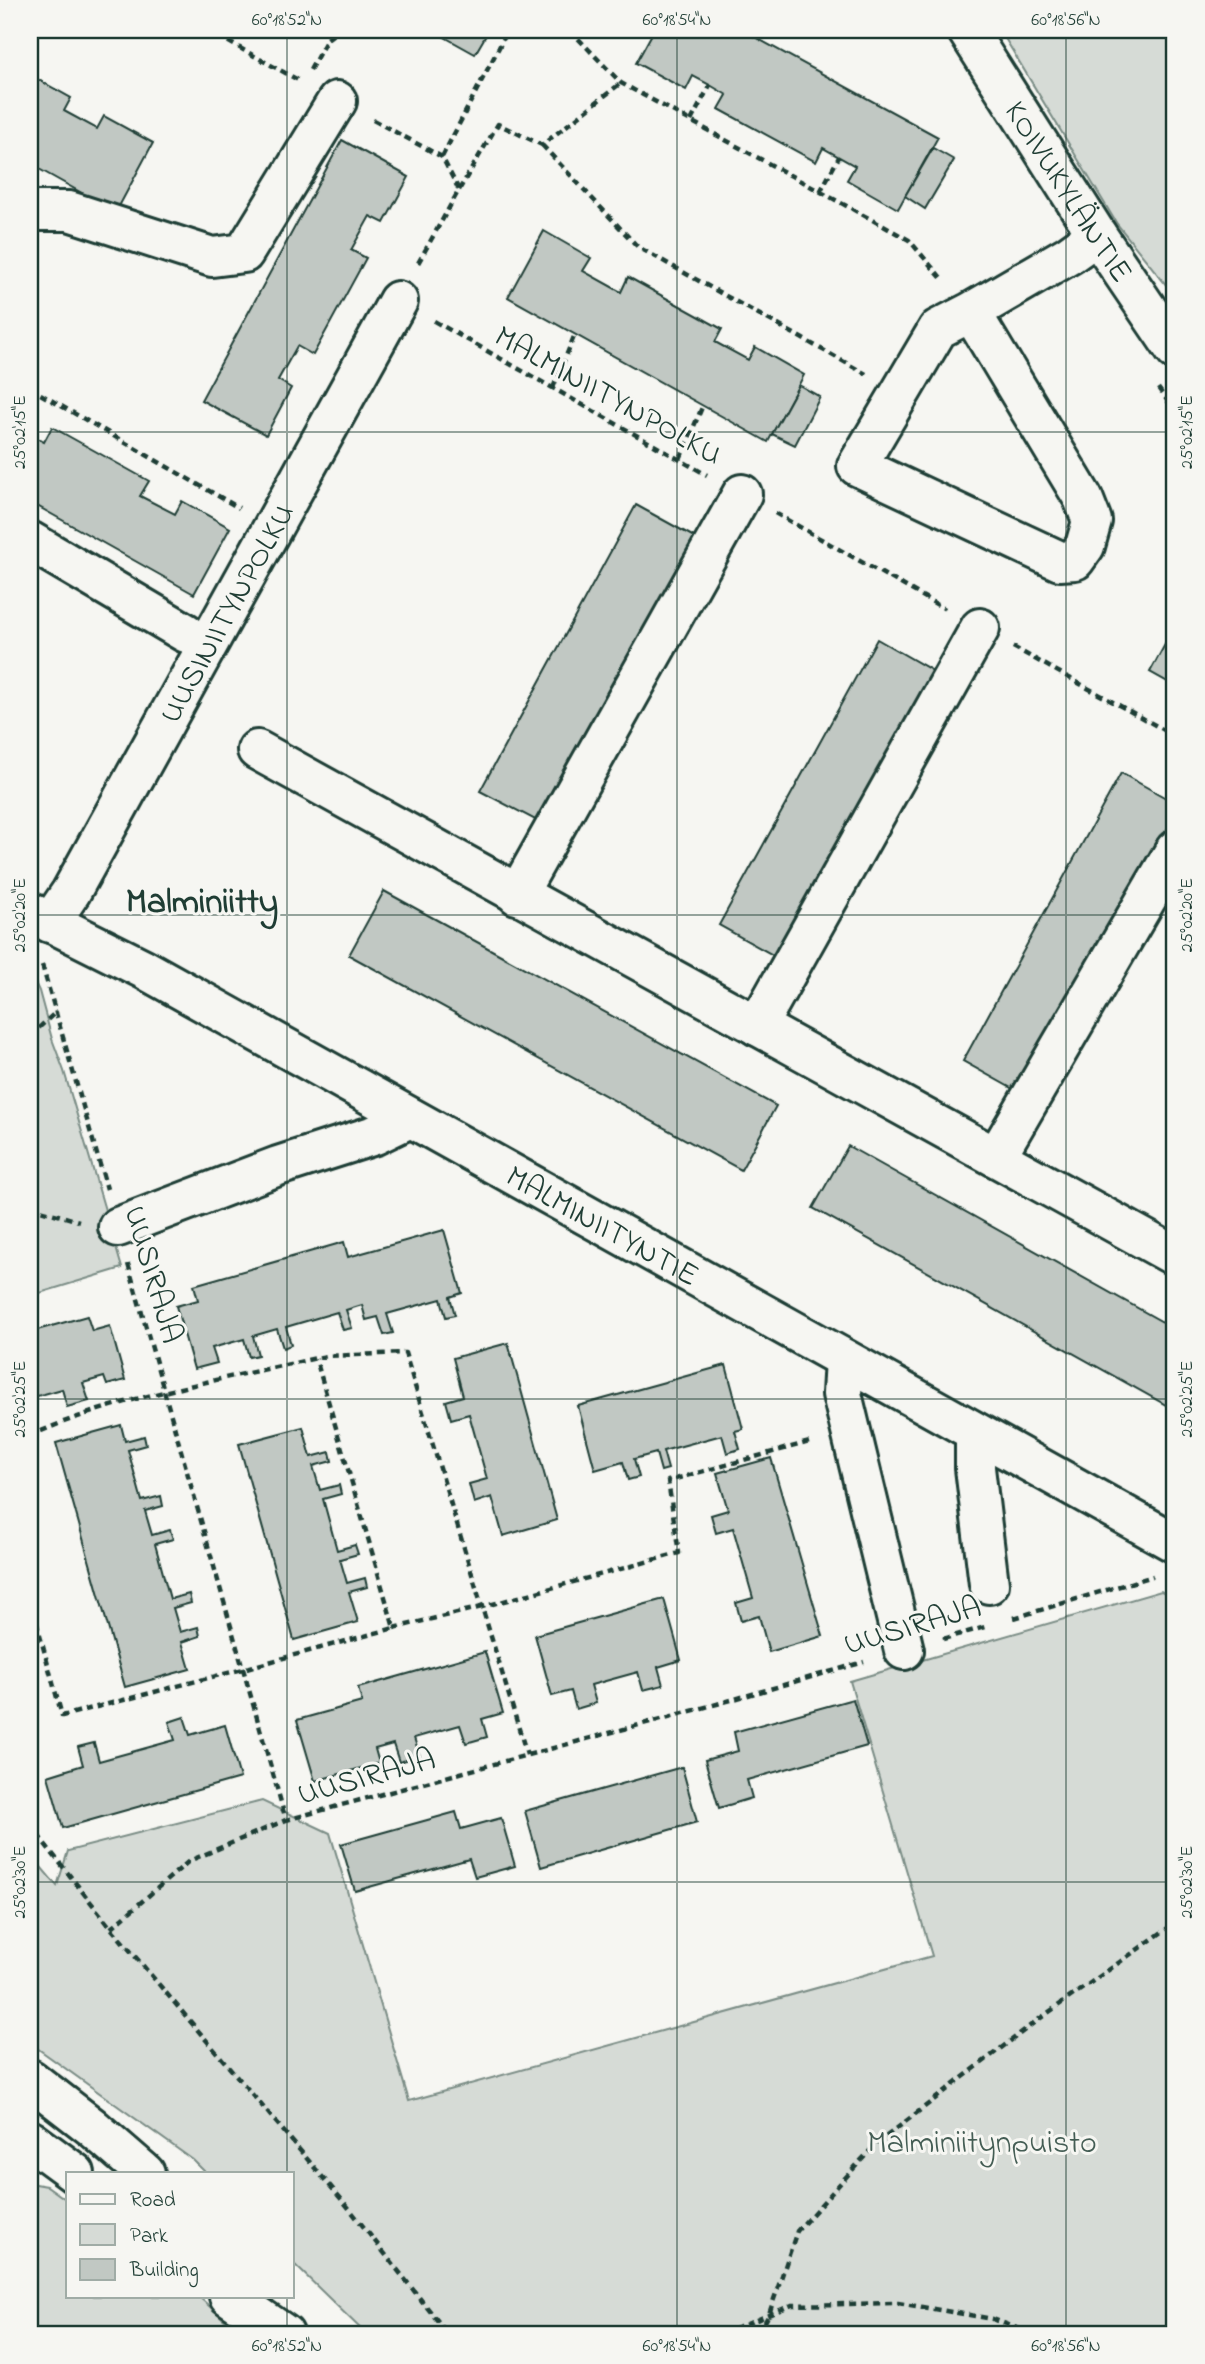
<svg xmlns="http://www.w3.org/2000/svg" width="1205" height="2364" viewBox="0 0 1205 2364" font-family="'Indie Flower',sans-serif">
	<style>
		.green { fill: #d6dbd6; stroke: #7a8c85; stroke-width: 2 }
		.building { fill: #c1c8c3; stroke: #1f3d34; stroke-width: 2 }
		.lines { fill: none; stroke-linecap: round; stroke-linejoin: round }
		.minor-casing { stroke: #1f3d34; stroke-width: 44 }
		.major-casing { stroke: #1f3d34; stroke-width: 44 }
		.path { stroke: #1f3d34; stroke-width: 4.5; stroke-dasharray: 7 5; stroke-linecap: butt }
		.minor { stroke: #f6f6f2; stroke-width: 38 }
		.major { stroke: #f6f6f2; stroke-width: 38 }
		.ticks { fill: none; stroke: #1f3d34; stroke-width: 2; stroke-opacity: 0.45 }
		.labels { text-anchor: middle; stroke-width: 6; stroke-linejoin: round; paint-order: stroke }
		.street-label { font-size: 32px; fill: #1f3d34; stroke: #f6f6f2 }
		.park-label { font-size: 32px; fill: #445d54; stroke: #f6f6f2 }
		.quarter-label { font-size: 35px; font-weight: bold; fill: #1f3d34; stroke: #f6f6f2 }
		.neatline { fill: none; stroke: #1f3d34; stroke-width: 2.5 }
		.ticks-label { font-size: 18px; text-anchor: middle; fill: #1f3d34 }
	</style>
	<rect width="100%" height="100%" fill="#f6f6f2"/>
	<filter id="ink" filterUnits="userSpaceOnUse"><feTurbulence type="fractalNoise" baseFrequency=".0143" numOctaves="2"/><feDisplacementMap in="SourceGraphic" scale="14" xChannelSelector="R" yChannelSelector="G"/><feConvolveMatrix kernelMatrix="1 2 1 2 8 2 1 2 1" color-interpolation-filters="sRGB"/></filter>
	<g filter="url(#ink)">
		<g class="green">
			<path d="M1000 30H1175V296L1117 224Z"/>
			<path d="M30 972 39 991 52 1039 64 1071 122 1268 30 1296Z"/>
			<path d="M1161 1591 1175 1599V2334H366L292 2262V2173H206L193 2160 30 2043V1854L57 1886 68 1851 262 1801 330 1833 409 2101 932 1956 850 1681Z"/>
			<path d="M30 2183 47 2186 68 2201V2296H198L240 2334H30Z"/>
		</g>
		<g class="building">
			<path d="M432 30H489L475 54Z"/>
			<path d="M654 30H742L938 137 898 209 847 180 855 166 823 148 816 162 719 109 727 95 710 85 693 76 686 90 636 63Z"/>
			<path d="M30 75 71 98 64 111 97 129 104 116 153 143 116 212 30 164Z"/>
			<path d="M342 140 409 177 384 223 370 216 351 250 366 258 313 355 297 346 278 380 291 388 266 435 201 400Z"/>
			<path d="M933 148 954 160 925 209 905 196Z"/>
			<path d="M544 231 591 258 583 271 621 292 628 277 722 329 715 342 748 360 755 347 804 375 768 442 508 297Z"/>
			<path d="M799 385 820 397 795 445 772 434Z"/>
			<path d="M52 427 149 481 140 496 175 514 182 501 230 528 194 594 30 502V434L44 442Z"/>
			<path d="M636 505 696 538 541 823 480 791Z"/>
			<path d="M1175 626V686L1150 672Z"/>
			<path d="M877 639 938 674 780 959 719 925Z"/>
			<path d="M1121 773 1175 803V815L1022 1094 963 1061Z"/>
			<path d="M384 891 776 1106 741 1170 349 955Z"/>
			<path d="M848 1146 1175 1329V1410L813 1208Z"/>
			<path d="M444 1230 462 1293 450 1297 455 1315 446 1317 441 1299 387 1314 393 1333 384 1335 378 1317 366 1320 362 1305 346 1310 352 1328 343 1330 337 1312 286 1327 291 1345 283 1348 277 1329 253 1336 258 1355 249 1357 244 1339 212 1348 217 1363 194 1369 176 1306 198 1300 194 1285 344 1242 348 1257Z"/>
			<path d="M87 1316 92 1331 110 1326 125 1380 107 1385 104 1377 83 1383 89 1401 67 1407 62 1389 30 1398V1332Z"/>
			<path d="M508 1343 557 1520 503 1536 492 1497 474 1503 469 1484 487 1479 469 1414 451 1419 446 1401 463 1396 453 1358Z"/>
			<path d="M726 1365 743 1429 735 1431 740 1449 727 1453 722 1435 663 1451 668 1469 661 1471 656 1453 634 1459 639 1477 628 1480 623 1462 595 1470 578 1406Z"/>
			<path d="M121 1425 125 1441 144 1436 146 1445 128 1450 142 1501 161 1496 163 1506 145 1511 152 1535 170 1530 173 1539 155 1544 170 1599 189 1594 191 1603 173 1608 180 1632 198 1627 200 1636 182 1642 190 1669 125 1687 56 1443Z"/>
			<path d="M303 1427 311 1457 330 1452 332 1461 313 1466 320 1490 339 1485 341 1494 323 1499 337 1550 355 1545 358 1554 340 1559 347 1583 365 1578 367 1587 349 1592 358 1622 294 1640 239 1444Z"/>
			<path d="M771 1458 823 1636 769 1652 759 1616 741 1621 736 1603 753 1598 733 1528 716 1533 711 1515 728 1510 717 1473Z"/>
			<path d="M664 1599 681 1660 658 1667 663 1685 643 1690 638 1672 591 1685 596 1703 576 1709 571 1691 552 1696 535 1635Z"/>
			<path d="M485 1652 503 1713 482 1719 487 1737 466 1743 460 1725 414 1738 420 1756 399 1762 393 1744 375 1749 379 1763 315 1781 297 1720 362 1702 358 1688Z"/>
			<path d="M853 1699 867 1746 747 1780 752 1798 719 1808 705 1760 738 1751 734 1732Z"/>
			<path d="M184 1717 190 1735 225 1725 240 1778 63 1828 48 1776 83 1765 78 1747 94 1743 99 1761 175 1740 169 1722Z"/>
			<path d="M682 1767 697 1822 541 1867 525 1811Z"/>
			<path d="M456 1812 461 1829 501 1818 515 1866 475 1877 469 1859 355 1891 341 1844Z"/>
		</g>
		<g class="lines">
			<g class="minor-casing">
				<g id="minor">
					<path d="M30 211H69L212 257 244 253 337 101"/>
					<path d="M971 312 1083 498 1092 521 1085 546 1075 560 1060 561 857 466 938 329 971 312 1069 255 1097 235"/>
					<path d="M30 541 186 633"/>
					<path d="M257 750 1175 1256"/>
					<path d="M517 895 742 494"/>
					<path id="s1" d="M30 912 144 969 1175 1543"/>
					<path id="s2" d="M50 923 71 892 398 301"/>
					<path d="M757 1026 980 628"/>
					<path d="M996 1157 1175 850"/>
					<path d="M118 1227 278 1166 375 1135 410 1118"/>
					<path d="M844 1359 842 1394 904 1650"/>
					<path d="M975 1432V1468L989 1584"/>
				</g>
			</g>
			<g class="major-casing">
				<g id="major">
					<path id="s3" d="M967 30 1097 235 1175 350"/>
					<path d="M30 2079 92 2127 145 2173"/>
					<path d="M30 2140 75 2173"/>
					<path d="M229 2296 284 2334"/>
				</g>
			</g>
			<g class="path">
				<path d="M207 30 300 81"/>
				<path d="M570 30 621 83 909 240 943 280"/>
				<path d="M310 70 327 39 339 30"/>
				<path d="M373 120 442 157 459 190 417 265"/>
				<path d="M691 121 710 85"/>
				<path d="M542 145 638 247 866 374"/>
				<path d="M442 157 508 30"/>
				<path d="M459 190 498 124 542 145 621 83"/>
				<path d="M820 192 839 157"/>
				<path d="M434 321 707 475"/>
				<path d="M30 388 239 508"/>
				<path d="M553 388 575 334"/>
				<path d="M1158 388 1175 411"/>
				<path d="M680 459 703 405"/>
				<path d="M775 513 945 609"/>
				<path d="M1013 647 1175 736"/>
				<path d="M42 965 107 1189"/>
				<path d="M30 1036 57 1011"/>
				<path d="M30 1207 79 1221"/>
				<path d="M128 1264 286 1820 717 1704 864 1662"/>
				<path d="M30 1436C118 1396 222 1380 316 1358L327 1356 405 1353 482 1607 679 1553 668 1481 813 1441"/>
				<path d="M30 1599 62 1716 243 1669 394 1628 316 1359"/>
				<path d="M1014 1618 1153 1576"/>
				<path d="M394 1628 482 1607 527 1755"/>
				<path d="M943 1639 985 1627"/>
				<path d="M30 1825 111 1928 348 2207 448 2334"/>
				<path d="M111 1928 189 1861 286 1820"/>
				<path d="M723 2334 792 2305 898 2303 993 2319 1032 2334"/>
				<path d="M759 2334 769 2314 797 2231 875 2145 1035 2022 1175 1923"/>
			</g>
			<use href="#minor" class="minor"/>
			<use href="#major" class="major"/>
		</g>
	</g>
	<path class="ticks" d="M287 30V2173M677 30V2334M1066 30V2334M30 432H1175M30 915H1175M30 1399H1175M30 1882H1175M287 2296V2334"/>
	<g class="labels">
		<g class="street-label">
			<text dy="11" stroke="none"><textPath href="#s3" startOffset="191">KOIVUKYLÄNTIE</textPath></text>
			<text transform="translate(609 394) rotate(29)" y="11">MALMINIITYNPOLKU</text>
			<text dy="11" stroke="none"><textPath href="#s2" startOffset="357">UUSINIITYNPOLKU</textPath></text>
			<text dy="11" stroke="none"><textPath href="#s1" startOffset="653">MALMINIITYNTIE</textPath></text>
			<text transform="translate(155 1274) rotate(74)" y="11">UUSIRAJA</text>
			<text transform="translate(912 1624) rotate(-16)" y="11">UUSIRAJA</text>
			<text transform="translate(366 1775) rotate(-15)" y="11">UUSIRAJA</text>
		</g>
		<g class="park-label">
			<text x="982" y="2152">Malminiitynpuisto</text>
		</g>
		<g class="quarter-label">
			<text x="202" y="912">Malminiitty</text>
		</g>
	</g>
	<rect width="1205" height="2364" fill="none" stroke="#f6f6f2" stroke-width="77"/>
	<rect x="66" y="2172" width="228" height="126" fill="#f6f6f2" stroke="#a0aca6" stroke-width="2"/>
	<rect x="80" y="2194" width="35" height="10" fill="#f6f6f2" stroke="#a0aca6" stroke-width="2"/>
	<text x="130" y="2206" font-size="21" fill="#1f3d34">Road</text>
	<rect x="80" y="2224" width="35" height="21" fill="#d6dbd6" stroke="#a0aca6" stroke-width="2"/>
	<text x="130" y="2242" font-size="21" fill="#1f3d34">Park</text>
	<rect x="80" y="2259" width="35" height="21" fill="#c1c8c3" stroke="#a0aca6" stroke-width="2"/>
	<text x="130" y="2276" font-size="21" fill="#1f3d34">Building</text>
	<rect x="38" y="38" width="1128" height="2288" class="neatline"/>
	<g class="ticks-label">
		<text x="287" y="25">60°18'52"N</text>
		<text x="677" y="25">60°18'54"N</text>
		<text x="1066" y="25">60°18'56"N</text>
		<text transform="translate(1186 432) rotate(-90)" y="6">25°02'15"E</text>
		<text transform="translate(19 432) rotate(-90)" y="6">25°02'15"E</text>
		<text transform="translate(19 915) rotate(-90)" y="6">25°02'20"E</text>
		<text transform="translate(1186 915) rotate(-90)" y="6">25°02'20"E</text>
		<text transform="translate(19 1399) rotate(-90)" y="6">25°02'25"E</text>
		<text transform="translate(1186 1399) rotate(-90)" y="6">25°02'25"E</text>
		<text transform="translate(1186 1882) rotate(-90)" y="6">25°02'30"E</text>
		<text transform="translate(19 1882) rotate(-90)" y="6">25°02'30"E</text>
		<text x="287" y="2351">60°18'52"N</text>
		<text x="677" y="2351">60°18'54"N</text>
		<text x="1066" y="2351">60°18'56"N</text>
	</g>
</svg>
